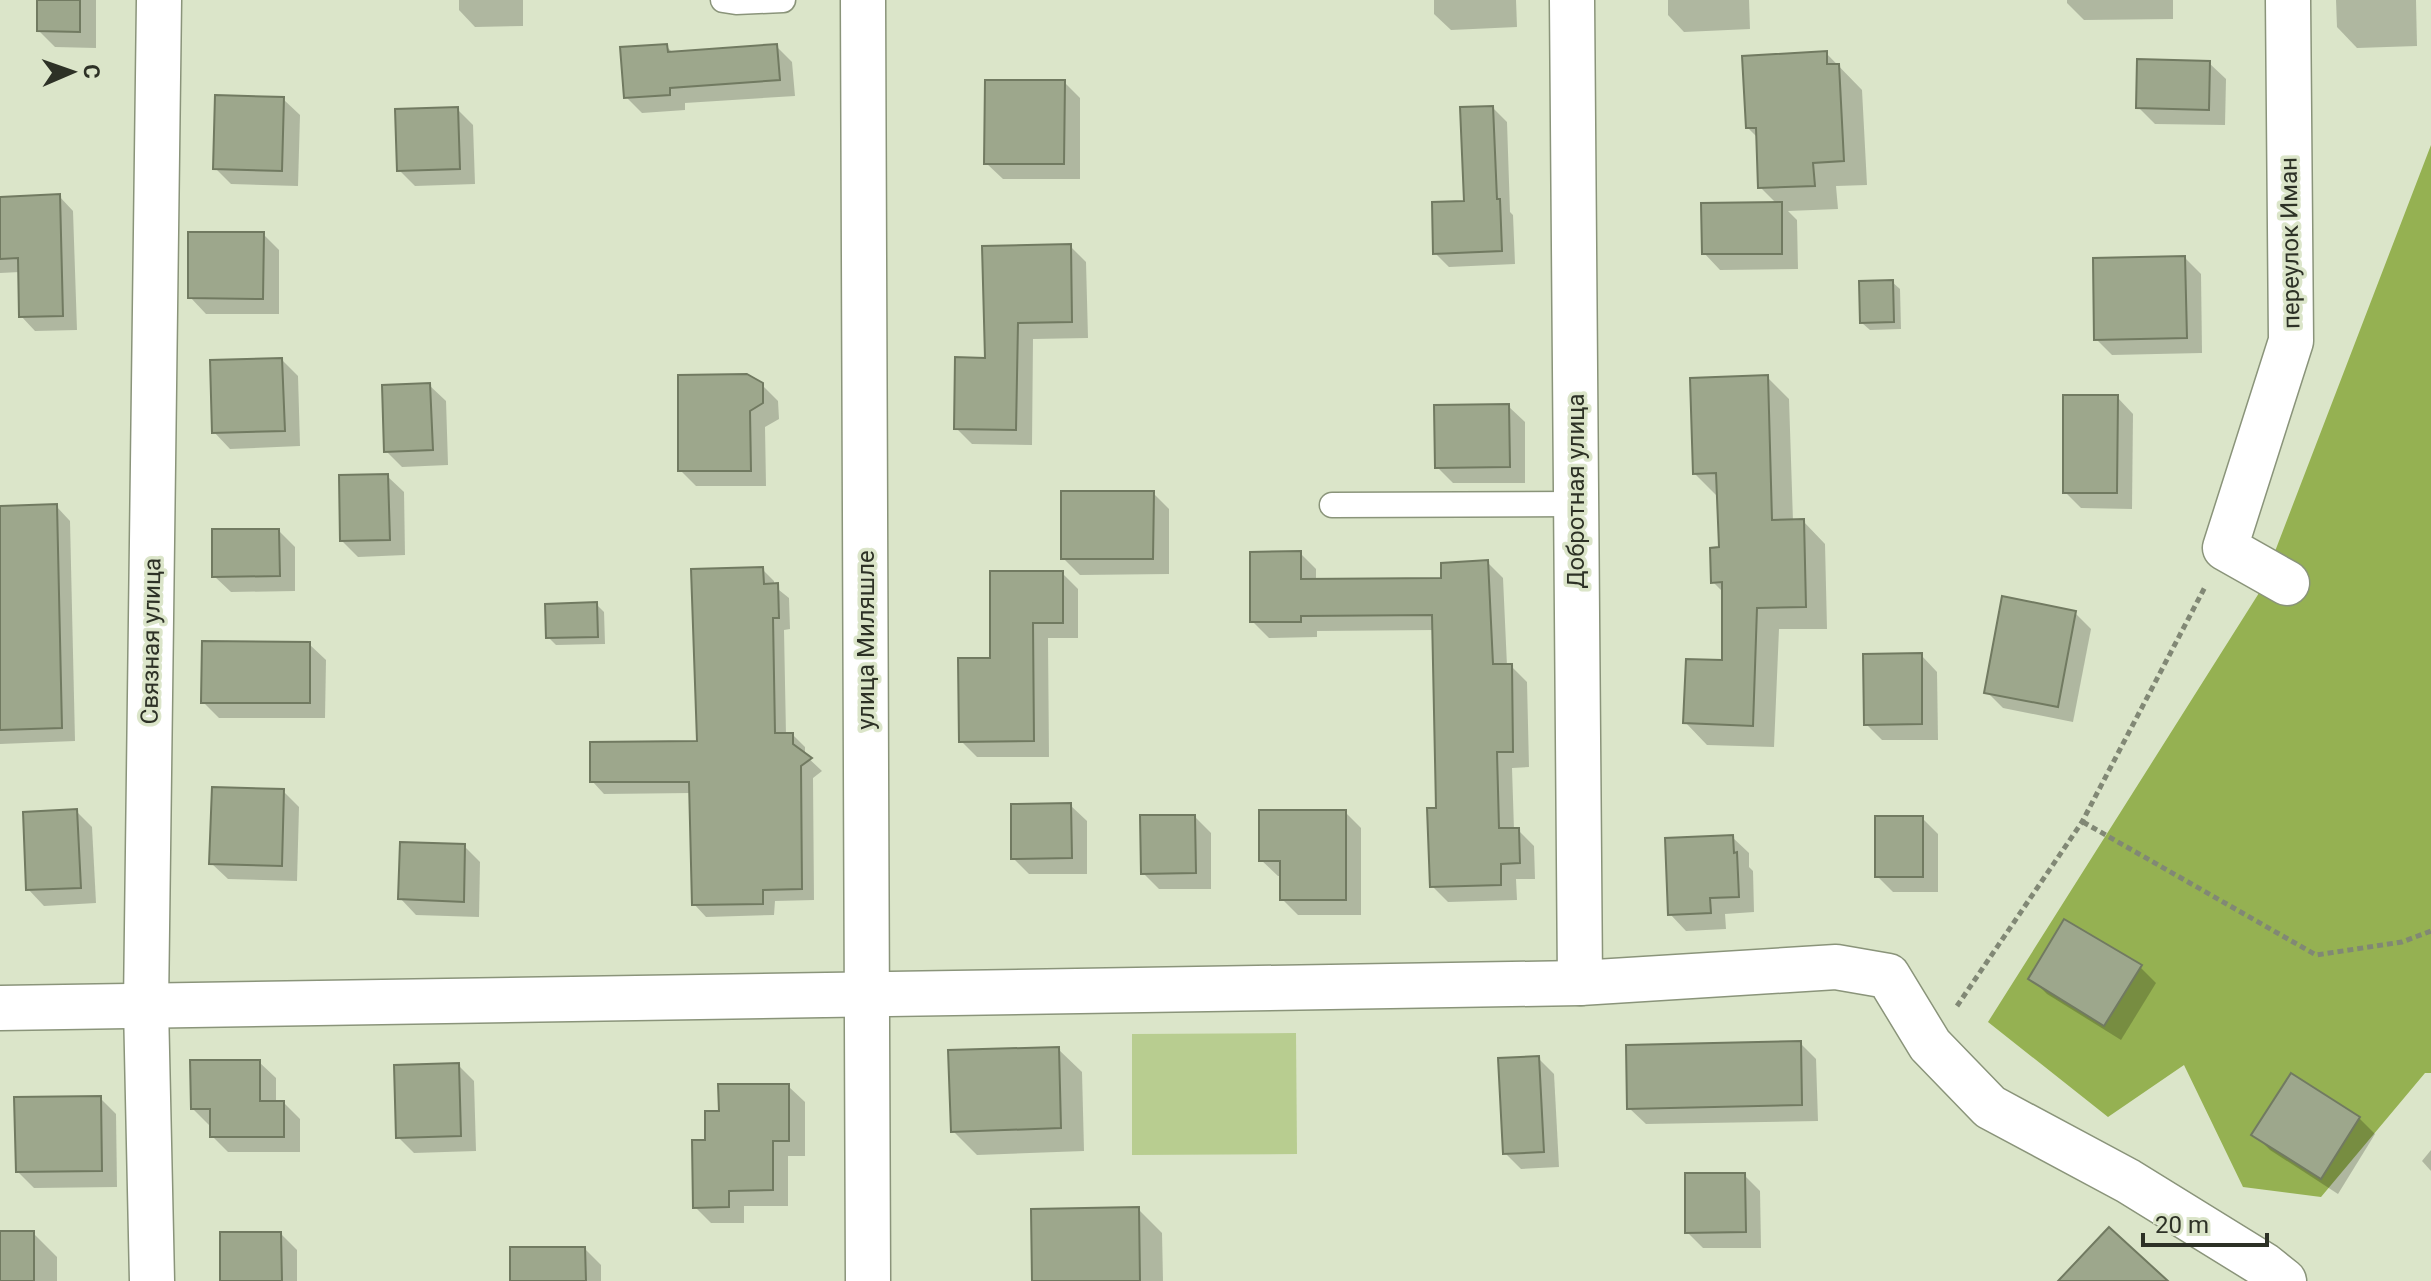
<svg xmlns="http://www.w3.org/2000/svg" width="2431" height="1281" viewBox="0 0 2431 1281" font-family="Roboto,sans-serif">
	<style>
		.green { fill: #b8cd90 }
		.forest { fill: #95b152 }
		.shadow { fill: #0003 }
		.building { fill: #9da78c; stroke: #717a61; stroke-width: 2 }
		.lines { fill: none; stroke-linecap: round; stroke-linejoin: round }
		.lane-casing { stroke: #8a947a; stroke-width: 27 }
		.street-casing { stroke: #8a947a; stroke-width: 47 }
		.path { stroke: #818875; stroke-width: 5; stroke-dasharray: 6 4; stroke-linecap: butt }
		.lane { stroke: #fff; stroke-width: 24 }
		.street { stroke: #fff; stroke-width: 44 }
		.labels { text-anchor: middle; stroke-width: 7; stroke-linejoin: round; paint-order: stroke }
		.street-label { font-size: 24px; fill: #2d3126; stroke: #dbe5c9 }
	</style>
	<rect width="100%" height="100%" fill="#dbe5c9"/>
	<path class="green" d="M1296 1033 1297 1154 1132 1155V1034Z"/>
	<path class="forest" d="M2431 145V1073H2425L2321 1197 2243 1187 2184 1065 2108 1117 1988 1022 2259 593Z"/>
	<g class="shadow">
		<path d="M39 0H96V48L55 47 39 31Z"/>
		<path d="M459 0H523V26L475 27 459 10Z"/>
		<path d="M1434 0H1516L1517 27 1451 30 1434 14Z"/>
		<path d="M1668 0H1749L1750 29 1684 32 1668 15Z"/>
		<path d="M2067 0H2173V19L2084 20 2067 3Z"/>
		<path d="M2336 0H2416L2417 46 2357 48 2337 27Z"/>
		<path d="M666 46 674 54 776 46 792 62 795 96 685 103V110L642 113 626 97Z"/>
		<path d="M1826 53 1862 90 1867 185 1836 186 1838 209 1788 211 1797 220 1798 269 1720 270 1704 253 1777 204 1760 187 1758 138 1748 128Z"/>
		<path d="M2209 63 2226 79 2225 125 2155 124 2138 107Z"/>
		<path d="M1064 82 1080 98V179H1003L986 163Z"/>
		<path d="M283 99 300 115 298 186 231 184 215 168Z"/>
		<path d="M1493 108 1507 122 1510 212 1513 215 1515 264 1449 267 1435 253 1466 203Z"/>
		<path d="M457 109 473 125 475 184 415 186 399 170Z"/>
		<path d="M59 196 73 211 77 330 35 331 21 316 20 272 0 273V199Z"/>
		<path d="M263 234 279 250V314H206L190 297Z"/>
		<path d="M1070 246 1086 262 1088 338 1033 339 1032 445 972 444 956 428 987 360Z"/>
		<path d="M2185 258 2201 274 2202 353 2112 355 2096 339Z"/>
		<path d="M1892 282 1900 289 1901 329 1870 330 1862 323Z"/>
		<path d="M282 360 298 376 300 446 230 449 214 432Z"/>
		<path d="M1767 377 1789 399 1793 521H1803L1825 544 1827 629H1779L1774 747 1707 745 1685 722 1724 662V593L1713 582 1721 549 1717 496 1695 474Z"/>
		<path d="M761 384 778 401 779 419 765 427 766 486H696L680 470Z"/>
		<path d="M429 385 446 401 448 465 402 467 386 451Z"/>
		<path d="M2117 397 2133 414 2132 509 2081 508 2065 492Z"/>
		<path d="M1508 406 1525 422V483H1453L1437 467Z"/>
		<path d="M387 476 404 492 405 555 358 557 342 541Z"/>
		<path d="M1153 493 1169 509V574L1080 575 1063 558Z"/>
		<path d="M56 506 70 521 75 741 0 744V508Z"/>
		<path d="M279 531 295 547V591L231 592 214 576Z"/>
		<path d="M1300 553 1316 569V581L1443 580 1487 562 1503 578 1507 666H1511L1527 682 1529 767 1512 768 1514 830H1518L1534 846 1535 879H1516L1517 900 1448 902 1432 886 1438 810 1435 630 1317 631V637L1269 638 1252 621Z"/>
		<path d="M762 569 774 581V586L789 598 790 629 784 630 786 735H793L805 747V755L822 771 813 778 814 900 775 901 774 915 706 917 694 904 691 793 604 794 592 781 699 743Z"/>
		<path d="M1062 573 1078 589V638H1048L1049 757H977L961 741 992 660Z"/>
		<path d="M596 604 604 612 605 644 556 645 548 637Z"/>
		<path d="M2075 613 2091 629 2073 722 2003 708 1987 692Z"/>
		<path d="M309 644 326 660 325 718H219L203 702Z"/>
		<path d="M1921 655 1937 672 1938 740H1882L1866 724Z"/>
		<path d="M283 791 299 807 297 881 228 879 211 863Z"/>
		<path d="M1070 805 1087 821V874H1029L1013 858Z"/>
		<path d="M76 811 92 827 96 903 44 906 28 889Z"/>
		<path d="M1345 812 1361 828V915H1298L1282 899V876H1278L1261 860Z"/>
		<path d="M1195 817 1211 833V889H1159L1143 873Z"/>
		<path d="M1922 818 1938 834V892H1893L1877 876Z"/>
		<path d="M1732 837 1749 853V867L1753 871 1754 912 1725 914 1726 929 1686 931 1670 914Z"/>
		<path d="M464 846 480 862 479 917 416 915 400 898Z"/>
		<path d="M2140 967 2156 983 2121 1040 2047 994 2031 978Z"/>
		<path d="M1800 1043 1816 1059 1818 1121 1646 1124 1629 1108Z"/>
		<path d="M1058 1049 1082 1072 1084 1151 977 1155 953 1131Z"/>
		<path d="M1538 1058 1554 1074 1559 1167 1521 1169 1505 1153Z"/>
		<path d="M259 1062 276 1078V1103H284L300 1119V1152H228L212 1136V1125H209L193 1109Z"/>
		<path d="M458 1065 474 1081 476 1151 414 1153 398 1137Z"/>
		<path d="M2292 1076 2359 1118 2375 1134 2338 1194 2270 1150 2254 1134Z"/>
		<path d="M788 1086 805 1102V1156H788V1206H744V1223H711L695 1207 707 1142 721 1113Z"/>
		<path d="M100 1098 116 1114 117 1187 34 1188 18 1172Z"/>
		<path d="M2431 1150V1171L2422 1161Z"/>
		<path d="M1744 1175 1760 1191 1761 1248H1703L1687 1232Z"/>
		<path d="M1138 1209 1162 1233 1163 1281H1034Z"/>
		<path d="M0 1233H33L57 1257V1281H0Z"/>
		<path d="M281 1234 297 1250V1281H222Z"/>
		<path d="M585 1249 601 1265V1281H512Z"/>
	</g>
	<g class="building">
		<path d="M37 0H80V32L37 31Z"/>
		<path d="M667 44 668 52 777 44 780 80 670 88V95L624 98 620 47Z"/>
		<path d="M1827 51V64H1839L1844 161 1813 163 1815 186 1758 188 1756 128H1746L1742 56Z"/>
		<path d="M2137 59 2210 61 2209 110 2136 108Z"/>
		<path d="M985 80H1065L1064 164H984Z"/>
		<path d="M215 95 284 97 282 171 213 169Z"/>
		<path d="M1493 106 1497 199H1500L1502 251 1433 254 1432 202 1464 201 1460 107Z"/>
		<path d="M458 107 460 169 397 171 395 109Z"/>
		<path d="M60 194 63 316 19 317 18 258 0 259V197Z"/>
		<path d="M1782 202V254H1702L1701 203Z"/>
		<path d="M188 232H264L263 299 188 298Z"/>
		<path d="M1071 244 1072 322 1018 323 1016 430 954 429 955 357 985 358 982 246Z"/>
		<path d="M2185 256 2187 338 2094 340 2093 258Z"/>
		<path d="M1893 280 1894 322 1860 323 1859 281Z"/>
		<path d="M282 358 285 431 212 433 210 360Z"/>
		<path d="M747 374 763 383V403L750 411 751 471H678V375Z"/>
		<path d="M1768 375 1772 520 1804 519 1806 607 1757 608 1753 726 1683 723 1686 659 1722 660V582L1711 583 1710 548 1719 547 1716 473 1693 474 1690 378Z"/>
		<path d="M430 383 433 450 384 452 382 385Z"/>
		<path d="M2063 395H2118L2117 493H2063Z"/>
		<path d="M1509 404 1510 467 1435 468 1434 405Z"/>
		<path d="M388 474 390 540 340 541 339 475Z"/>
		<path d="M1061 491H1154L1153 559H1061Z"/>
		<path d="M57 504 62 728 0 730V506Z"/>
		<path d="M212 529H279L280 576 212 577Z"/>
		<path d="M1301 551V579L1441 578V563L1488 560 1493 664H1512L1513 752H1497L1499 828H1519L1520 863 1501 864V885L1430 887 1427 808H1436L1432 615 1301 616V622H1250V552Z"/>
		<path d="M763 567 764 584 778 583 779 618H773L775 733H793V744L812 758 801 766 802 889 763 890V904L692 905 689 782H590V742L697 741 691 569Z"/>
		<path d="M990 571H1063V623H1033L1034 741 959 742 958 658H990Z"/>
		<path d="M2002 596 2076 611 2058 707 1984 693Z"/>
		<path d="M597 602 598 637 546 638 545 604Z"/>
		<path d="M202 641 310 642V703H201Z"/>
		<path d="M1922 653V724L1864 725 1863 654Z"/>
		<path d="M212 787 284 789 282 866 209 864Z"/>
		<path d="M1071 803 1072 858 1011 859V804Z"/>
		<path d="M77 809 81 888 26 890 23 812Z"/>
		<path d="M1259 810H1346V900H1280V861H1259Z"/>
		<path d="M1140 815H1195L1196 873 1141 874Z"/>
		<rect x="1875" y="816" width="48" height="61"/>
		<path d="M1733 835 1734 853 1737 852 1739 897 1710 898 1711 913 1668 915 1665 838Z"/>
		<path d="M400 842 465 844 464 902 398 899Z"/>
		<path d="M2064 919 2142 965 2104 1026 2028 979Z"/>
		<path d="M1801 1041 1802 1105 1627 1109 1626 1045Z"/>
		<path d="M1059 1047 1061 1128 951 1132 948 1050Z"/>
		<path d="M1539 1056 1544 1152 1503 1154 1498 1058Z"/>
		<path d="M190 1060H260V1101H284V1137H210V1109H191Z"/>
		<path d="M459 1063 461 1136 396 1138 394 1065Z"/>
		<path d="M2291 1073 2360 1117 2321 1179 2251 1135Z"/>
		<path d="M718 1084H789V1141H773V1190L729 1191V1207L693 1208 692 1140H705V1111H719Z"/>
		<path d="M101 1096 102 1171 16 1172 14 1097Z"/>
		<path d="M1685 1173H1745L1746 1232 1685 1233Z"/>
		<path d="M1139 1207 1140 1281H1032L1031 1209Z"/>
		<path d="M2109 1227 2168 1281H2058Z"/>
		<rect x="0" y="1231" width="34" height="50"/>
		<path d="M220 1232H281L282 1281H220Z"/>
		<path d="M510 1247H585L586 1281H510Z"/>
	</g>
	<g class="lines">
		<g class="lane-casing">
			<g id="lane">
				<path d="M723 0 736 2 783 0"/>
				<path d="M1332 505 1576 504"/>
			</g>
		</g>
		<g class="street-casing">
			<g id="street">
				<path d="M863 0 868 1281"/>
				<path d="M1572 0 1580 983"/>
				<path d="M2287 583 2225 548 2291 341 2288 0"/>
				<path d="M0 1008 1580 983 1836 967 1888 976 1930 1045 1990 1107 2128 1181 2264 1265 2284 1281"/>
				<path d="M152 1281 146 1006 159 0"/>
			</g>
		</g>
		<g class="path">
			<path d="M2083 822 2316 955 2402 942 2431 931"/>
			<path d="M1957 1006 2082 822 2206 585"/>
		</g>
		<use href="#lane" class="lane"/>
		<use href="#street" class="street"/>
	</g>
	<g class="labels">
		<g class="street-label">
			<text transform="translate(2290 243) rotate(-91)" y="8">переулок Иман</text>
			<text transform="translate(1576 491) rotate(-90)" y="8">Добротная улица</text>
			<text transform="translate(866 640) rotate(-90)" y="8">улица Миляшле</text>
			<text transform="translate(151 641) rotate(-89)" y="8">Связная улица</text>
		</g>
	</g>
	<g transform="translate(72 72) rotate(88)" stroke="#dbe5c9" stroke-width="6" paint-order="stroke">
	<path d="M0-6L14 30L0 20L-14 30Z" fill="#2d3126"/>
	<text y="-12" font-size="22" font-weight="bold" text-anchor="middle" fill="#2d3126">С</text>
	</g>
	<path d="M2143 1233v12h124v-12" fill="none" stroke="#2d3126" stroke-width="4"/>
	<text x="2155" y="1233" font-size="24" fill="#2d3126" stroke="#dbe5c9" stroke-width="6" paint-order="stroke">20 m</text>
</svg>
